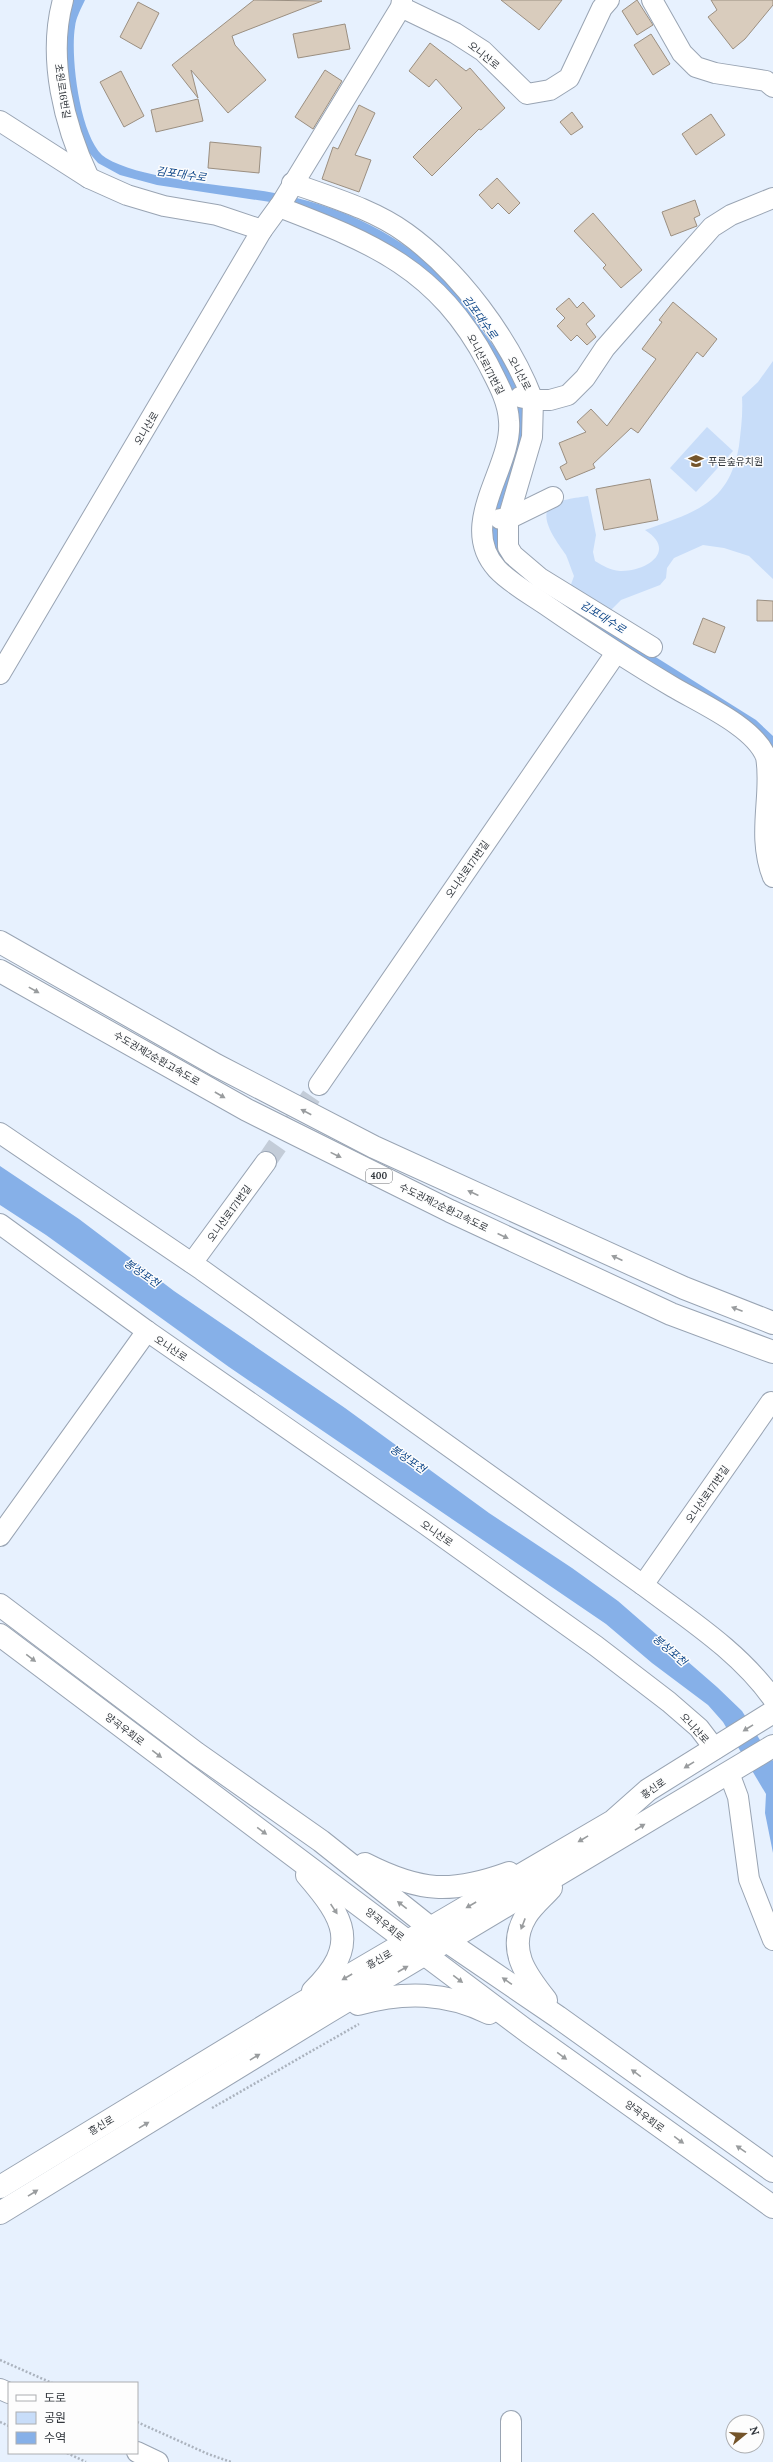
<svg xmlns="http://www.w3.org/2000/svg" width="773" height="2462" viewBox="0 0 773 2462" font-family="Lora,'Noto Sans KR',serif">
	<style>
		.green { fill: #c8ddf9 }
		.water { fill: #86b0e8 }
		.building { fill: #d9ccbd; stroke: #9b8f81 }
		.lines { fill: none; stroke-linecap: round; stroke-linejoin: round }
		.minor-tunnel { stroke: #c3ccd8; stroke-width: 20; stroke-dasharray: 20 10; stroke-linecap: butt }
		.minor-casing { stroke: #99a4b3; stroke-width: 22 }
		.major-casing { stroke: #99a4b3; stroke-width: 24 }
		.highway-casing { stroke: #99a4b3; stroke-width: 24 }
		.path { stroke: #abb3be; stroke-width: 2.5; stroke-dasharray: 2 2; stroke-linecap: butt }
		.minor { stroke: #fff; stroke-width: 20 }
		.major { stroke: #fff; stroke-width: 22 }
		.highway { stroke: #fff; stroke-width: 22 }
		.oneway { fill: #999c9e }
		.labels { text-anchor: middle; stroke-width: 3; stroke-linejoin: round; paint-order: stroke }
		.shield { fill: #fdfdfd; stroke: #707377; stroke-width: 1 }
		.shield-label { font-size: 9px; font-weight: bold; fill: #33383e }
		.street-label { font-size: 10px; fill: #33383e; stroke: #fdfdfd }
		.poi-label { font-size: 10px; fill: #33383e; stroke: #fdfdfd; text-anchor: start }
		.water-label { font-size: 11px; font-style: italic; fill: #0f4789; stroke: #fdfdfd }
	</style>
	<rect width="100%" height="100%" fill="#e7f1fe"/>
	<g class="green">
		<path d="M773 361V579L749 556 724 548 703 545 674 558 667 568 666 578 660 585 621 600 608 613 569 590 574 576C571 569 569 562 566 555 560 546 539 520 549 508 557 499 577 498 588 496L596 535 593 552 595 561C603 566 610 570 620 571 646 572 678 551 645 530 695 512 729 504 739 446 741 429 743 414 742 397L758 382Z"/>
		<path d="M707 427 733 451 696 492 670 468Z"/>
	</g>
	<g class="water">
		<path d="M72 0H85C81 9 76 17 75 27 70 55 80 142 106 158 137 177 210 184 248 189 315 197 386 223 436 271 454 288 468 309 482 330 494 346 507 364 516 382 544 442 487 494 499 548L603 624 756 720 773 736V753L510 574 487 537 514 430 452 302 290 205 157 185 120 175 98 163 85 148 69 88 65 40Z"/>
		<path d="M0 1166 79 1219 174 1291 345 1408 489 1513 572 1568 618 1601 717 1687 742 1711 773 1761V1853L765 1813 766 1794 723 1722 708 1705 652 1663 606 1624 229 1367 46 1235 0 1205Z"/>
	</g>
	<g class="building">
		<path d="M254 0 322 1 232 36 235 45 266 80 228 113 191 70 198 98 172 65Z"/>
		<path d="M501 0H562L539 30Z"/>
		<path d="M637 0 653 25 637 35 622 11Z"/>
		<path d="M711 0H773V5L745 39 733 49 708 17 717 10Z"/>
		<path d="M138 2 159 13 141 49 120 37Z"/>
		<path d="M345 24 350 49 298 58 293 34Z"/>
		<path d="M651 34 670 64 653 75 634 45Z"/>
		<path d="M430 43 466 71 470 68 505 108 481 130 479 129 432 176 413 157 462 108 436 79 429 87 409 71Z"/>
		<path d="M325 70 342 81 313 129 295 117Z"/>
		<path d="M121 71 144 116 124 127 100 82Z"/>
		<path d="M198 99 203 121 156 132 151 110Z"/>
		<path d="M359 105 375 113 355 155 371 160 359 192 322 179 333 147 338 149Z"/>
		<path d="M572 112 583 127 571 135 560 122Z"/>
		<path d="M711 114 725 135 696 155 682 134Z"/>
		<path d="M210 142 261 147 259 173 208 168Z"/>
		<path d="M497 178 520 203 509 214 498 203 492 209 479 195Z"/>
		<path d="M695 200 700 215 694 218 697 226 671 236 662 212Z"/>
		<path d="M593 213 642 270 621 288 603 268 606 265 574 231Z"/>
		<path d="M569 298 577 308 583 302 595 316 586 324 596 337 587 345 577 335 571 341 557 326 565 318 556 309Z"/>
		<path d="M673 302 717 339 703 357 697 352 638 433 631 428 593 464 595 468 566 480 560 467 567 463 559 443 586 432 577 422 591 409 607 426 656 359 642 349 662 322 659 320Z"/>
		<path d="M650 479 658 520 604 530 596 489Z"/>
		<path d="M757 600 773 601V621H757Z"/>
		<path d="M703 618 725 627 715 653 693 644Z"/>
	</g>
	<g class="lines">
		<path class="minor-tunnel" d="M266 1162 319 1085"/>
		<g class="minor-casing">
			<g id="minor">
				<path d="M63 0C47 58 64 125 89 178"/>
				<path d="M652 0 682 53 696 67 715 73 766 81 773 87"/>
				<path d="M401 7 455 33 483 51 527 94 550 90 569 78 602 8 609 0"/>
				<path d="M0 121 89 178 127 195 164 206 217 215 262 230"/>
				<path d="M292 183C330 197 373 209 406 233 459 271 509 338 533 400H550L568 395 585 378 605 348 634 315 712 227 731 215 773 198"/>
				<path d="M279 207C373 243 438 269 488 364 497 382 508 400 509 421 513 468 456 524 497 569 510 583 530 594 546 605 588 634 629 661 673 687 700 703 755 727 766 757 773 793 756 835 773 877"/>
				<path d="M520 397 533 400 532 437 508 519V547L513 555 540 578 652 647"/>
				<path d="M500 519H508L553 497"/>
				<path d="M0 674 262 230 281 204 401 7 402 0"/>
				<path d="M319 1085 616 653"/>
				<path d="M0 1133 202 1270 643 1585C688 1619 740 1652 773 1699"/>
				<path d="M0 1224 147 1331 425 1524 596 1646 669 1702 699 1728 715 1749"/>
				<path d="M192 1263 266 1162"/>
				<path d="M0 1536 147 1331"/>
				<path d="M643 1585 771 1402"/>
				<path d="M729 1773 738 1797 749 1879 773 1940"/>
				<path d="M0 2389 9 2393"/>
				<path d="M137 2452 158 2462"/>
				<path d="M511 2462V2421"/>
			</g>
		</g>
		<g class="major-casing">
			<g id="major">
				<path d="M0 1605 196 1753 321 1841 448 1942 558 2017 773 2171"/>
				<path d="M0 1635 528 2032 773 2207"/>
				<path d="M365 1864C420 1892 451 1894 509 1873"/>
				<path d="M307 1875C345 1919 360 1945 313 1991"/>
				<path d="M546 2000C526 1975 506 1949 526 1916 532 1906 543 1897 551 1888"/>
				<path d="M358 2004C404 1991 446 1992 489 2013"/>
				<path d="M0 2187 299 2005 613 1821 648 1790 773 1712"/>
				<path d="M0 2213 328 2012 773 1746"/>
			</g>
		</g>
		<g class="highway-casing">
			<g id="highway">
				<path d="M0 942 216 1065 374 1147 684 1288 773 1323"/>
				<path d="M0 971 247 1110 450 1211 671 1314 773 1352"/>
			</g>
		</g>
		<g class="path">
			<path d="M212 2108 359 2024"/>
			<path d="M0 2360 52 2383"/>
			<path d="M0 2422 9 2426"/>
			<path d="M137 2422 208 2454 231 2462"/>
			<path d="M67 2453 86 2462"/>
		</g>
		<use href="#minor" class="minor"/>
		<use href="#major" class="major"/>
		<use href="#highway" class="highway"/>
	</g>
	<defs><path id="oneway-solid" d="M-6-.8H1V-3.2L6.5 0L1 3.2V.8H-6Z"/></defs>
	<g class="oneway">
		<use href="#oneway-solid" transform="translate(34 990) rotate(29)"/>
		<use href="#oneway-solid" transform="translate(220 1095) rotate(30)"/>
		<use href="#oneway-solid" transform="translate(306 1112) rotate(-152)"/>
		<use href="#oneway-solid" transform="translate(336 1155) rotate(26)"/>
		<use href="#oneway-solid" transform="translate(473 1193) rotate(-155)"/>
		<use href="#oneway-solid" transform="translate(503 1236) rotate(25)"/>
		<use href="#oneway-solid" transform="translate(617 1258) rotate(-156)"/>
		<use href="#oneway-solid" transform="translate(737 1309) rotate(-159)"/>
		<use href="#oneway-solid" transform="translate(31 1658) rotate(37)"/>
		<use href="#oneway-solid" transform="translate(748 1728) rotate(148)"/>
		<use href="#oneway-solid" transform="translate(157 1754) rotate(37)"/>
		<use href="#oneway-solid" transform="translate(689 1765) rotate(148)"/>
		<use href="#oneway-solid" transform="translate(640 1827) rotate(-31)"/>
		<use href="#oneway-solid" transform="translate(262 1831) rotate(36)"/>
		<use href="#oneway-solid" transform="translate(583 1839) rotate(149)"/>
		<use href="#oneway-solid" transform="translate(402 1905) rotate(-142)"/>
		<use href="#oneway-solid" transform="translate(471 1905) rotate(150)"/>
		<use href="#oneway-solid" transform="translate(334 1909) rotate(56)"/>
		<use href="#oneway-solid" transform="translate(523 1924) rotate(111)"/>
		<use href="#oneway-solid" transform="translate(403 1969) rotate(-30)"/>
		<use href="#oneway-solid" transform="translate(347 1977) rotate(150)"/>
		<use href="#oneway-solid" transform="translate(458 1979) rotate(37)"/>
		<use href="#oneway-solid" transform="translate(507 1981) rotate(-146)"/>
		<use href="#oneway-solid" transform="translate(562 2056) rotate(36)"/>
		<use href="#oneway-solid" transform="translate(255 2057) rotate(-31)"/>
		<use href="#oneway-solid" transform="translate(636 2073) rotate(-144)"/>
		<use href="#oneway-solid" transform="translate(144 2125) rotate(-31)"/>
		<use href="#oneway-solid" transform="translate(679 2140) rotate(36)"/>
		<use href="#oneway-solid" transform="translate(741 2149) rotate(-146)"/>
		<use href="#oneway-solid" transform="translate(33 2193) rotate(-32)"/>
	</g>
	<defs>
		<g id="school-bare" transform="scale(1.2)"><path d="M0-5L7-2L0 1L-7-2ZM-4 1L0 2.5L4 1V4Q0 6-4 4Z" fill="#74542a" stroke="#fdfdfd" stroke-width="2.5" paint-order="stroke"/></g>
	</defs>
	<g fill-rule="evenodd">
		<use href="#school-bare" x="696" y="461"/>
	</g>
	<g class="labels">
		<rect class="shield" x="366" y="1169" width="26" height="14" rx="3"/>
		<g class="shield-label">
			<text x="379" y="1179">400</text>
		</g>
		<g class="street-label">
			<text transform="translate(484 55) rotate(39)" y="4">오니산로</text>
			<text transform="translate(63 91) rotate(81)" y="4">초원로16번길</text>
			<text transform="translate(486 364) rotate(62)" y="4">오니산로171번길</text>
			<text transform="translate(520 373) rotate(62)" y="4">오니산로</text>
			<text transform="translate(146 428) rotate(-59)" y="4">오니산로</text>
			<text transform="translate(467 869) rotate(-55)" y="4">오니산로171번길</text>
			<text transform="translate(157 1058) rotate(30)" y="4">수도권제2순환고속도로</text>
			<text transform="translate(444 1207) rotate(26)" y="4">수도권제2순환고속도로</text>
			<text transform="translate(229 1213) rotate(-54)" y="4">오니산로171번길</text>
			<text transform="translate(171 1348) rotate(34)" y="4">오니산로</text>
			<text transform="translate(707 1494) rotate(-55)" y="4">오니산로171번길</text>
			<text transform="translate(437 1533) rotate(35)" y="4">오니산로</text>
			<text transform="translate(695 1728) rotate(47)" y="4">오니산로</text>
			<text transform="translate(125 1729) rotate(37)" y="4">양곡우회로</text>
			<text transform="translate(653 1788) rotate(-35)" y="4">흥신로</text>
			<text transform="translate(385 1924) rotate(38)" y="4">양곡우회로</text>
			<text transform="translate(379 1959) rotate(-30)" y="4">흥신로</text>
			<text transform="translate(645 2116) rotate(36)" y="4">양곡우회로</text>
			<text transform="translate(101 2125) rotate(-31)" y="4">흥신로</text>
		</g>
		<g class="poi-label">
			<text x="708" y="465">푸른숲유치원</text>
		</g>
		<g class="water-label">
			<text transform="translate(181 174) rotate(8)" y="4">김포대수로</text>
			<text transform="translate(480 317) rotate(54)" y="4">김포대수로</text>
			<text transform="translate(603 617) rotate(32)" y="4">김포대수로</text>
			<text transform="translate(142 1273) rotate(35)" y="4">봉성포천</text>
			<text transform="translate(408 1459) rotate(35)" y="4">봉성포천</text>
			<text transform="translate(670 1650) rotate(41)" y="4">봉성포천</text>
		</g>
	</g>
	<rect x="8" y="2382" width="130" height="72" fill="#fdfdfd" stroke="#acaeb1"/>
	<rect x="16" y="2395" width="20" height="6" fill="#ffffff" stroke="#acaeb1"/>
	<text x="44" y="2402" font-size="12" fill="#33383e">도로</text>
	<rect x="16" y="2412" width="20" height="12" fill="#c8ddf9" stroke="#acaeb1"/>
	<text x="44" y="2422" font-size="12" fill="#33383e">공원</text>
	<rect x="16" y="2432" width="20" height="12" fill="#86b0e8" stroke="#acaeb1"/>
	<text x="44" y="2442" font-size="12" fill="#33383e">수역</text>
	<g transform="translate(745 2434) rotate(72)"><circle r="19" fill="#fdfdfd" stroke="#acaeb1"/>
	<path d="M0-3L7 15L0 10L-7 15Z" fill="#74542a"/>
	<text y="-6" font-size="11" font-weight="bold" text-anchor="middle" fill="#33383e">N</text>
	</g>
</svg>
